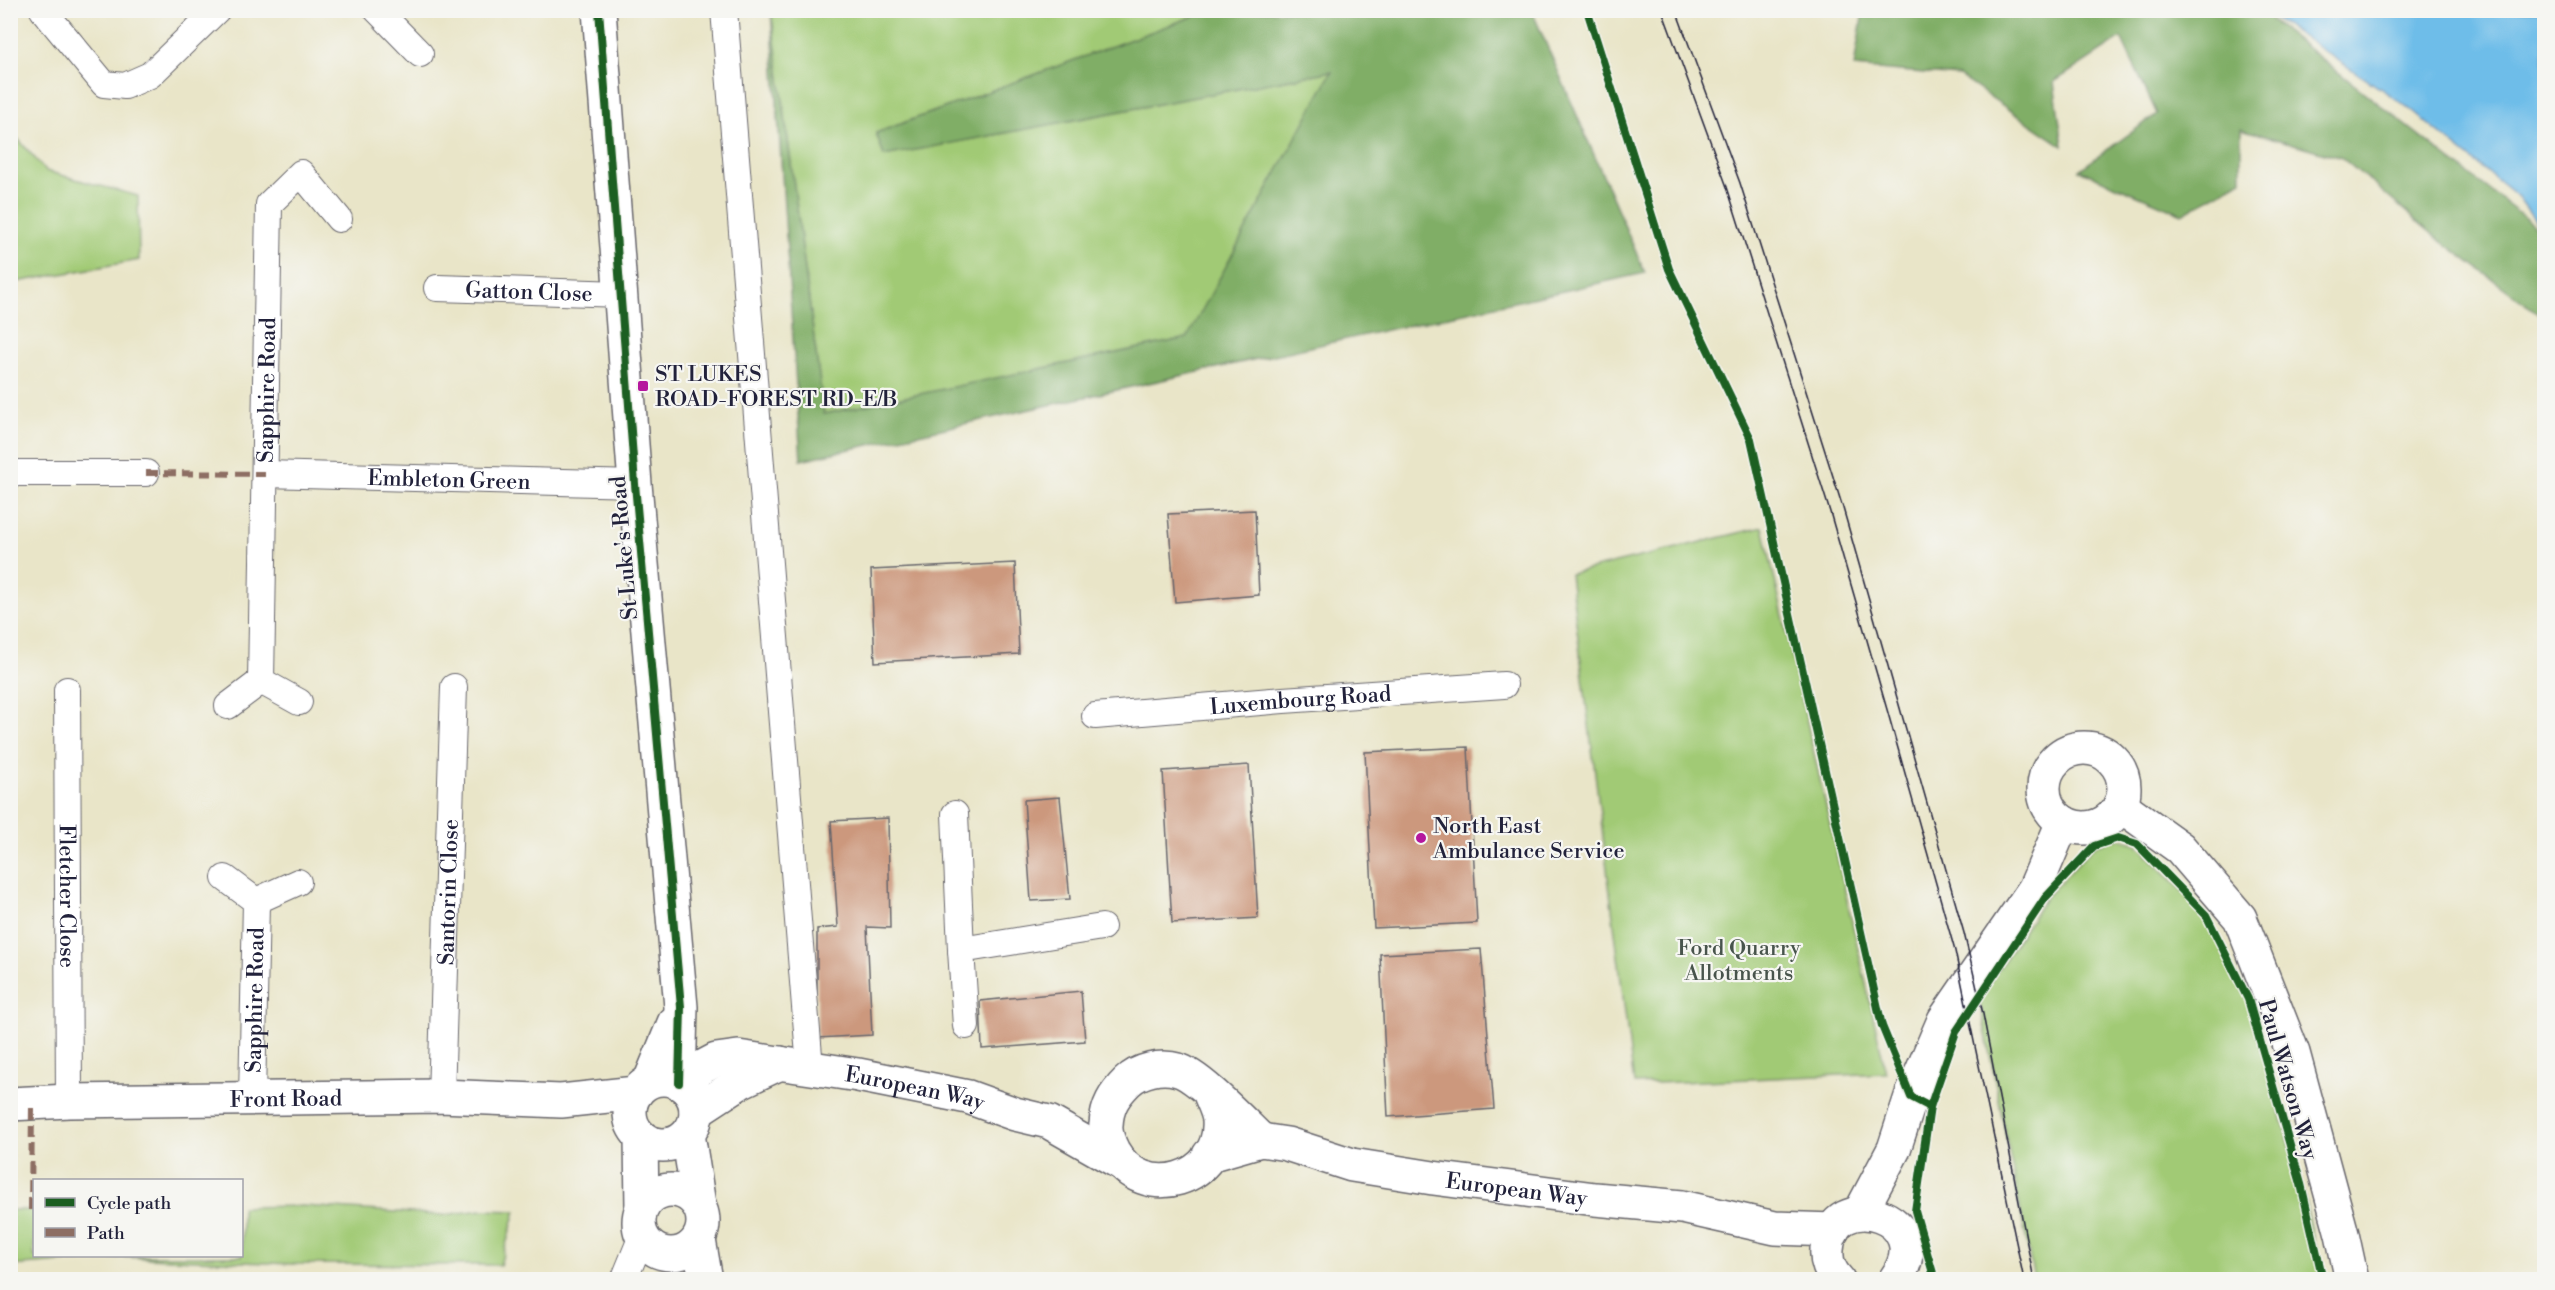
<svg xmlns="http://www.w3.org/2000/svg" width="2555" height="1290" viewBox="0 0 2555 1290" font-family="'Libre Bodoni',serif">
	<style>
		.green { fill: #a1ca75; stroke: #627658; stroke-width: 1.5 }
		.forest { fill: #80ae66; stroke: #516850; stroke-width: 1.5 }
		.water { fill: #6ebde9; stroke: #487092; stroke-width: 1.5 }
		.building { fill: #cc987d }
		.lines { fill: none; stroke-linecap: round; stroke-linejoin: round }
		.minor-casing { stroke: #68666c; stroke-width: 28 }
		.tertiary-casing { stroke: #68666c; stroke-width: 36 }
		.secondary-casing { stroke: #68666c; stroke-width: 36 }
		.minor { stroke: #fff; stroke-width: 26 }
		.tertiary { stroke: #fff; stroke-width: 33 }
		.secondary { stroke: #fff; stroke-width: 33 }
		.tram { stroke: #22223b; stroke-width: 1.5 }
		.quiet { stroke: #8d6e63; stroke-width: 6; stroke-dasharray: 12 6; stroke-linecap: butt }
		.cycleway-casing { stroke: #f6f6f2; stroke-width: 11 }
		.cycleway { stroke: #1b5e20; stroke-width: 8 }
		.poi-dot { fill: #b5179e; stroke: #f6f6f2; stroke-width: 2 }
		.labels { text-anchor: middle; stroke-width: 4.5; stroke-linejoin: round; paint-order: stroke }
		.street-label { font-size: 22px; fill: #22223b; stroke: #f6f6f2 }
		.poi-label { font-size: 22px; fill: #22223b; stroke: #f6f6f2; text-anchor: start }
		.park-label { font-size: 22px; fill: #48544c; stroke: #f6f6f2 }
	</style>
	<rect width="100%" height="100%" fill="#f6f6f2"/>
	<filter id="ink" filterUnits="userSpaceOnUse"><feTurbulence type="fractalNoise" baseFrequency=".0167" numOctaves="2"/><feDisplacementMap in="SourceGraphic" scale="12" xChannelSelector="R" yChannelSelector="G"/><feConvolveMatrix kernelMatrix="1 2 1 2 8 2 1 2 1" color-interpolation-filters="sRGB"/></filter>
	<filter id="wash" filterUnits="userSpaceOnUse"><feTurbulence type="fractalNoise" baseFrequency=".008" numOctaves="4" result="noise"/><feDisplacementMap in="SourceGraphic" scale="24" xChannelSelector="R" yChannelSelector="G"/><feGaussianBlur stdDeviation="1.35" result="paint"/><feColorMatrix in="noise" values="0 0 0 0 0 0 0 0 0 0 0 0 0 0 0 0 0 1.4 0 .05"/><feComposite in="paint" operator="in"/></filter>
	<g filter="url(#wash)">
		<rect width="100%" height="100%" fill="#e9e5c8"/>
		<g class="green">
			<path d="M771 11H1208L876 133 884 156 1333 71 1187 339 824 414Z"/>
			<path d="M11 131 46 171 138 196 139 260 11 283Z"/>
			<path d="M1763 527 1886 1073 1634 1084 1570 574Z"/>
			<path d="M2118 838 2137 844 2206 915 2248 999 2301 1184 2323 1279H2034L1979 999 2045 898 2094 846Z"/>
			<path d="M303 1206 443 1215 482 1210 516 1211 500 1265 294 1264 123 1257 11 1266V1210H34V1256H242V1207Z"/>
		</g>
		<g class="forest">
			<path d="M771 11 824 414 1187 338 1332 71 884 156 876 133 1208 11H1532L1645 273 801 460Z"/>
			<path d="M1863 11H2260L2544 233V306L2539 314 2436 237 2342 158 2241 129V180L2182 214 2079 170 2157 114 2121 38 2054 82 2063 146 1959 76 1854 67Z"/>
		</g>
		<path class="water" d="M2264 11H2544V232L2518 197 2402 103Z"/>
		<g id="blocks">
			<g class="building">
				<path d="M1255 510 1259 595 1175 602 1168 514Z"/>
				<path d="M1015 563 1019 654 875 662 871 570Z"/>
				<path d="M1468 747 1477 923 1374 928 1365 752Z"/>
				<path d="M1249 765 1258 918 1172 923 1163 771Z"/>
				<path d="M1060 797 1070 899 1031 901 1024 800Z"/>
				<path d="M888 818 890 928 867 927 872 1035 817 1038V929L838 927 831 821Z"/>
				<path d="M1481 949 1494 1109 1388 1117 1380 954Z"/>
				<path d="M1081 991 1085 1041 982 1049 980 1001Z"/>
			</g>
		</g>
	</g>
	<g filter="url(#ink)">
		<use href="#blocks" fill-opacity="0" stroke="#68666c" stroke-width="1.5"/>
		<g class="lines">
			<g class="minor-casing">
				<g id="minor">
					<path d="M43 10 104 84 125 86 150 75 217 10"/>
					<path d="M377 10 420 54"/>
					<path d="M724 10 810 1068"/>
					<path id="s1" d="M437 288 621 294"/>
					<path d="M10 473H146"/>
					<path id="s2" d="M265 474 635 484"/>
					<path id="s3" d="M261 681 269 204 301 173 339 219"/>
					<path id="s4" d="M67 690 69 1101"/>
					<path d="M228 706 261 681 299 702"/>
					<path id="s5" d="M1095 716 1283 700 1504 685"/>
					<path d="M955 814 961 950"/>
					<path d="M225 878 256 901 298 882"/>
					<path d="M966 1026 961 950 1102 927"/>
					<path id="s6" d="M441 1096 454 687"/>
					<path id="s7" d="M252 1099 256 901"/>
					<path d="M624 1280 642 1236"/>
				</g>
			</g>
			<g class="tertiary-casing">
				<g id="tertiary">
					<path d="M599 10 635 484 681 1007 679 1083"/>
					<path d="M650 1081 674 1023"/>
					<path d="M688 1134 699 1205"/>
					<path d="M641 1137 642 1208"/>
					<circle cx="671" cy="1222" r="32"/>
					<path d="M699 1240 706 1280"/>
				</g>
			</g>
			<g class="secondary-casing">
				<g id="secondary">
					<circle cx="2084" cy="788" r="40"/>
					<path d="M2120 805 2180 848 2240 918 2293 1053 2342 1234 2352 1280"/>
					<circle cx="663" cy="1112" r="33"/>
					<path id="s8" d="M685 1087 699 1069 716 1060 738 1057 858 1075 968 1097 1015 1114 1049 1122 1119 1162"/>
					<path d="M1210 1094C1213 1102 1218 1111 1219 1120 1223 1180 1143 1205 1113 1151 1109 1143 1105 1135 1106 1125 1107 1106 1114 1095 1127 1082 1139 1070 1161 1065 1178 1070 1198 1075 1244 1124 1261 1140"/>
					<path id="s9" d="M10 1104 69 1101 441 1096 561 1101 636 1093"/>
					<path d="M696 1111 742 1081 780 1063"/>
					<path id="s10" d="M1209 1155 1261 1140 1287 1144 1352 1165 1433 1178 1595 1199 1682 1207 1775 1228 1833 1230"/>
					<path d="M1860 1213 1894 1149 1911 1097 1944 1020 2035 888 2063 822"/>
					<path d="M1838 1280C1830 1272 1826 1261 1827 1250 1830 1183 1941 1216 1895 1280"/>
				</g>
			</g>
			<use href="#minor" class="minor"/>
			<use href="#tertiary" class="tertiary"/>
			<use href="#secondary" class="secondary"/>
			<g class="tram">
				<path d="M1662 10 1727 187 1830 512 1888 713 1955 951 2024 1280"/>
				<path d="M1676 10 1740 183 1843 508 1964 933 1983 1014 2034 1280"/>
			</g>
			<g class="quiet">
				<path d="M146 473 265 474"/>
				<path d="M31 1210 32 1103"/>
			</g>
			<g class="cycleway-casing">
				<g id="cycleway">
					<path d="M599 10 635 484 681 1007 679 1083"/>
					<path d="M1587 10 1669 269 1751 439 1882 1026 1911 1097 1930 1107"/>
					<path d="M1935 1280 1915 1211 1930 1107 1956 1032 2045 898 2094 846 2118 838 2137 844 2206 915 2248 999 2301 1184 2323 1280"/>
				</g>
			</g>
			<use href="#cycleway" class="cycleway"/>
		</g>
	</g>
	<g class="poi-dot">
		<rect x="637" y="380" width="12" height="12" rx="3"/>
		<circle cx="1421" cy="838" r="6"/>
	</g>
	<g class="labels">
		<g class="street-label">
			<text dy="8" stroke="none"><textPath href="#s1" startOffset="92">Gatton Close</textPath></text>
			<text dy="8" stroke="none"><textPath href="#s3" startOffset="291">Sapphire Road</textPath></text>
			<text dy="8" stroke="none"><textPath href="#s2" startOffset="184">Embleton Green</textPath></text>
			<text transform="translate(623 548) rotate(-95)" y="8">St Luke's Road</text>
			<text dy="8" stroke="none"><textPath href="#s5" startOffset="206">Luxembourg Road</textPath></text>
			<text dy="8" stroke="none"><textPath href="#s6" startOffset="204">Santorin Close</textPath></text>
			<text dy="8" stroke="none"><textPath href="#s4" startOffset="206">Fletcher Close</textPath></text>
			<text dy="8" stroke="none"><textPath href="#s7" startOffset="99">Sapphire Road</textPath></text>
			<text transform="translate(2289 1079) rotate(74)" y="8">Paul Watson Way</text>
			<text dy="8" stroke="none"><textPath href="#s8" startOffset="244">European Way</textPath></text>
			<text dy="8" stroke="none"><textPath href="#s9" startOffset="276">Front Road</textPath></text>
			<text dy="8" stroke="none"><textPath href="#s10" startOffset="315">European Way</textPath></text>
		</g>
		<g class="poi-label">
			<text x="655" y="381">ST LUKES<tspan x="655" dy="25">ROAD-FOREST RD-E/B</tspan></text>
			<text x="1433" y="833">North East<tspan x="1433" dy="25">Ambulance Service</tspan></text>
		</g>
		<g class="park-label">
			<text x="1739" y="955">Ford Quarry<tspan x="1739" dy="25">Allotments</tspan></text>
		</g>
	</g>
	<rect width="2555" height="1290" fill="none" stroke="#f6f6f2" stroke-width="36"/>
	<rect x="33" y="1179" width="210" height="78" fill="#f6f6f2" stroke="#a1a1a9" stroke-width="1.5"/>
	<rect x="45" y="1198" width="30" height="9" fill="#1b5e20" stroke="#a1a1a9" stroke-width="1.5"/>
	<text x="87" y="1209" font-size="18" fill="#22223b">Cycle path</text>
	<rect x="45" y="1228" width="30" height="9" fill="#8d6e63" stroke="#a1a1a9" stroke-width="1.5"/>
	<text x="87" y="1239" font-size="18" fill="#22223b">Path</text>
</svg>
